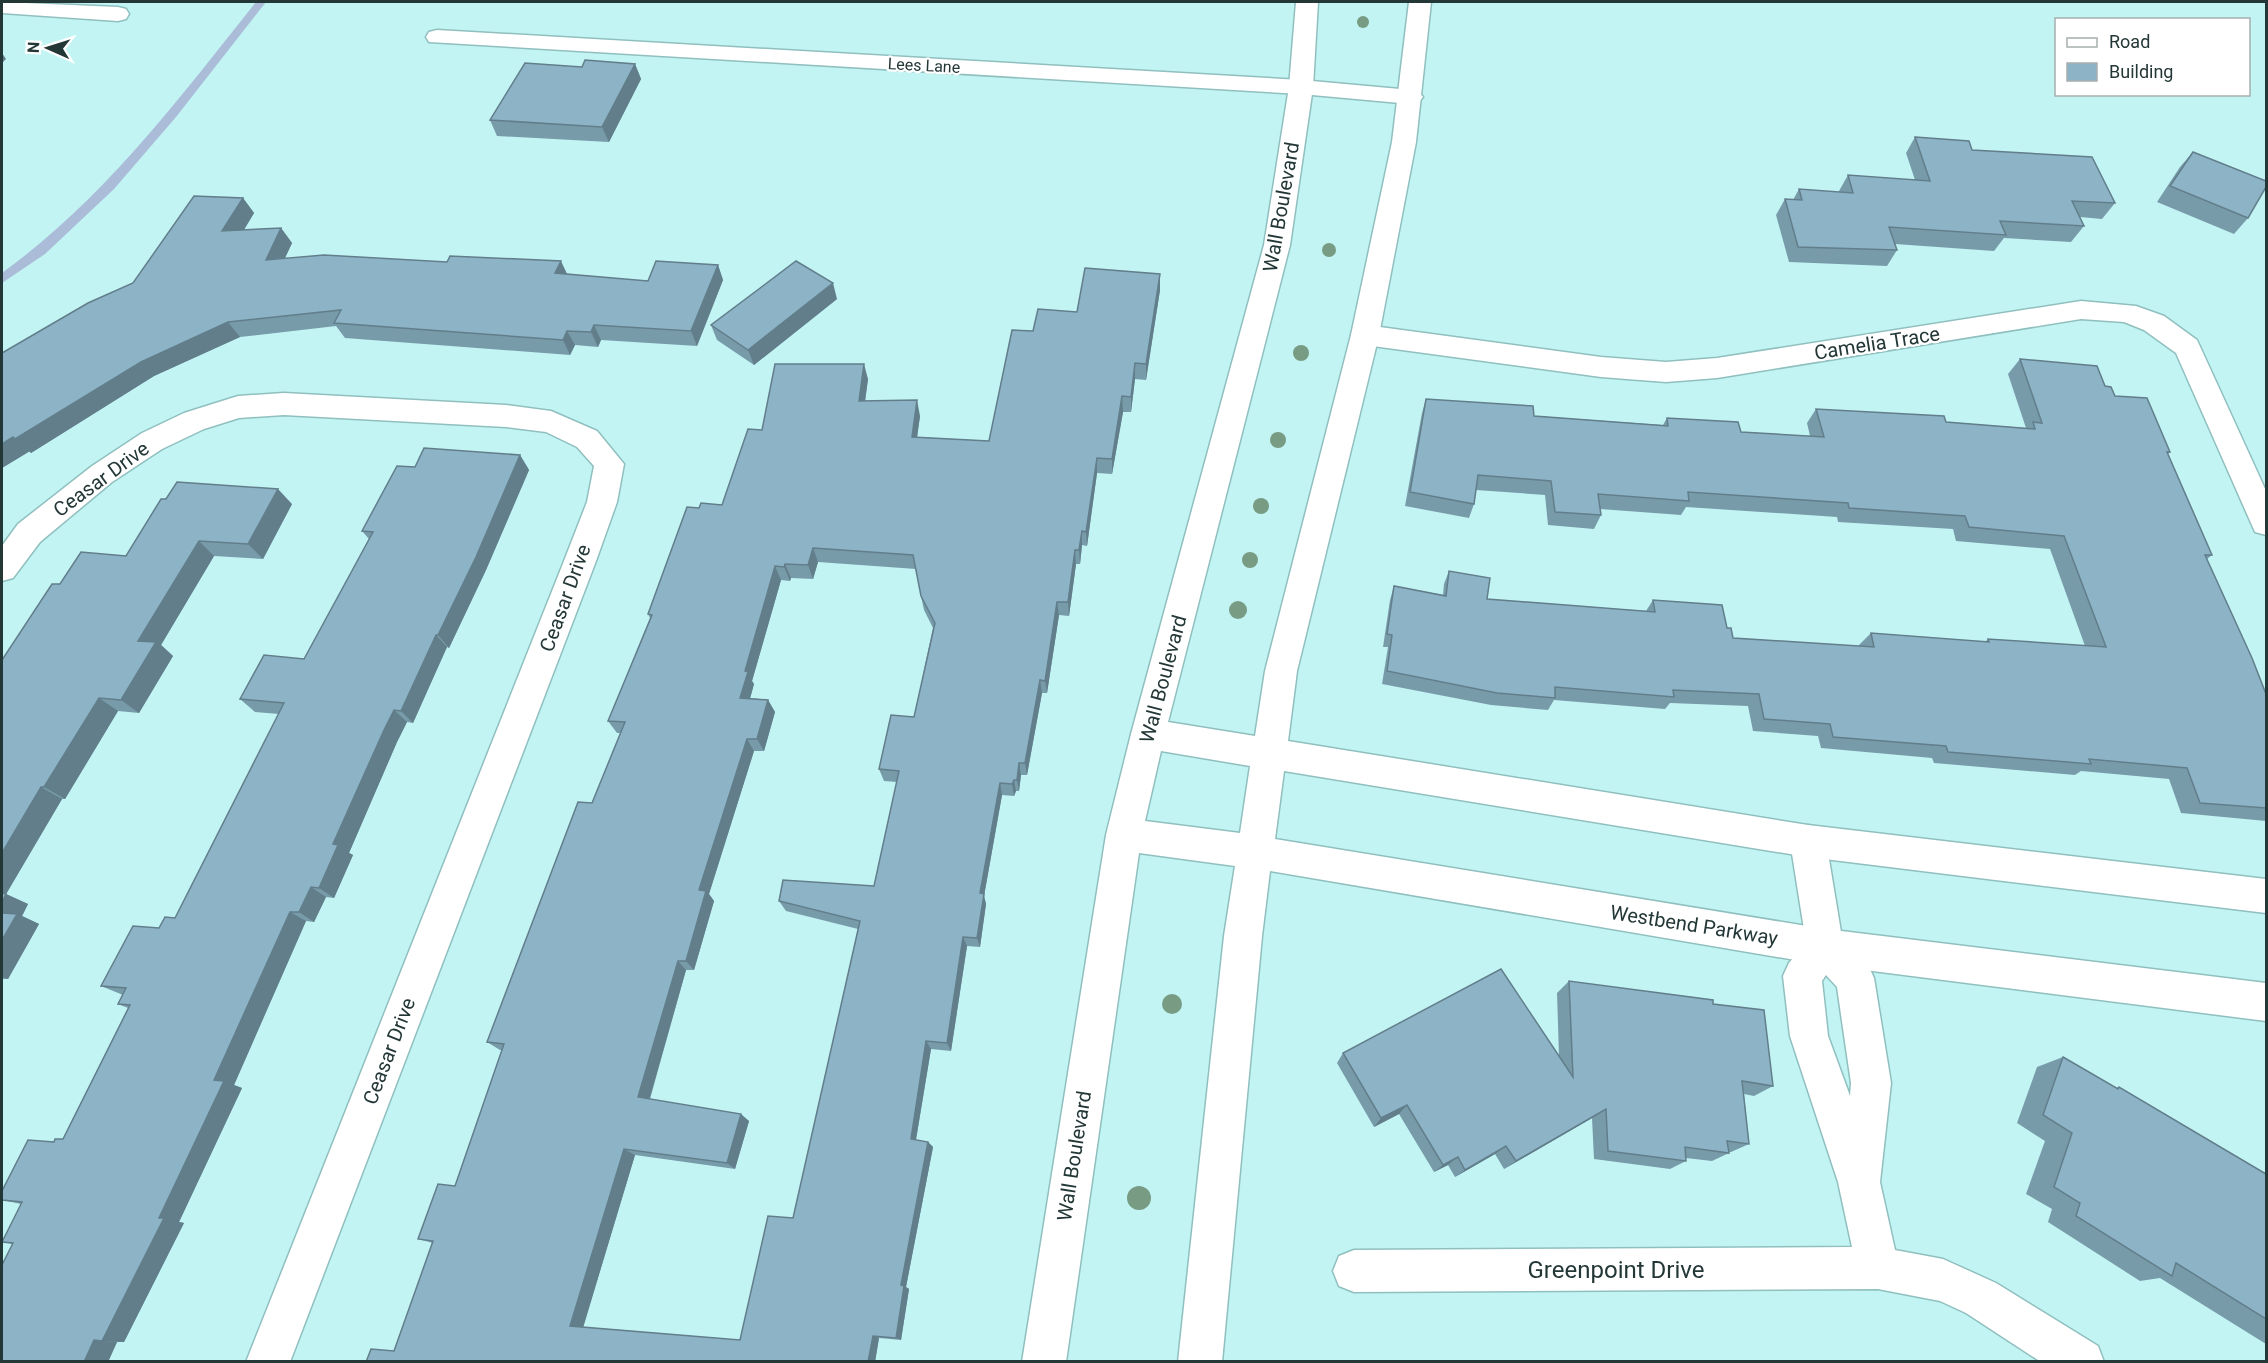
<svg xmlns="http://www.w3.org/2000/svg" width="2268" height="1363" viewBox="0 0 2268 1363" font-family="Roboto,sans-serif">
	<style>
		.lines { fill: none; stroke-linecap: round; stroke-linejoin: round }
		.stream { fill: #aabcd7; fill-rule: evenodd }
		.street-casing { stroke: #90bfbf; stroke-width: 3 }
		.secondary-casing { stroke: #90bfbf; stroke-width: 3 }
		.street { fill: #fff; fill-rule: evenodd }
		.secondary { fill: #fff; fill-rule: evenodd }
		.tree { fill: #789b83 }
		.wall { fill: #789baa; fill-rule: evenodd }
		.shaded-wall { fill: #627e8b }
		.building { fill: #8cb4c6; stroke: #627e8b; stroke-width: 1.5; fill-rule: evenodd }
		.labels { text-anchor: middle; stroke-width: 4.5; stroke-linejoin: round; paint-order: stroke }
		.far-street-label { font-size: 16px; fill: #243737; stroke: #fff }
		.street-label { font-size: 20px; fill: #243737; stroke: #fff }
		.near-street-label { font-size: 24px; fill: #243737; stroke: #fff }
	</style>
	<rect width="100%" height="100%" fill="#c3f4f4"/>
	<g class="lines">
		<path class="stream" d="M256 2H266L176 117 114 189 45 254 2 283V273C105 198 177 101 256 2Z"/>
		<g class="street-casing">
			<g id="street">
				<path d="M2 2 118 7 126 9 129 14 126 19 118 21 2 13Z"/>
				<path d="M437 30 1301 80 1411 90 1419 92 1423 97 1419 102 1411 104 1301 94 429 42 426 37 429 32Z"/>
				<path d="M2081 301 2136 306 2164 316 2197 340 2266 491V535L2255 532 2251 523 2176 353 2144 330 2124 322 2081 319 1717 378 1666 382 1601 377 1365 345 1355 342 1351 335 1355 328 1365 325 1601 357 1666 362 1717 358Z"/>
				<path d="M284 393 506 405 551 411 597 431 624 464 617 502 596 561 290 1362H246L564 561 587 502 594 466 577 447 546 432 506 427 284 415 239 418 204 429 162 449 112 482 40 542 13 578 2 581V546L18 524 92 466 142 433 184 413 238 396Z"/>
				<path d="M1808 825 1821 829 1826 841 1842 938 1868 965 1874 978 1891 1083 1880 1182 1895 1250 1943 1259 1996 1283 2098 1346 2104 1362H2041L1966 1313 1940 1301 1878 1289 1354 1292 1339 1286 1333 1271 1339 1256 1354 1250 1852 1247 1838 1182 1790 1036 1783 976 1789 963 1806 942 1790 841 1795 829ZM1826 975 1837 987 1851 1083 1850 1096 1828 1036 1822 981Z"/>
			</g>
		</g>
		<g class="secondary-casing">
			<path id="secondary" d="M1296 2H1318L1313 87 1290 245 1168 722 1255 736 1265 671 1351 335 1392 142 1409 2H1431L1416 142 1379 335 1297 671 1288 741 1808 825 2266 879V913L1808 857 1284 771 1275 839 1825 929 2266 983V1021L1825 965 1270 871 1262 936 1222 1362H1178L1224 936 1235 866 1139 853 1066 1362H1022L1106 835 1131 734 1264 245 1289 87ZM1161 751 1250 766 1240 833 1145 821Z"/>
		</g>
		<use href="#street" class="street"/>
		<use href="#secondary" class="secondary"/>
	</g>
	<g class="tree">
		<circle cx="1363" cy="22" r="6"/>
		<circle cx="1329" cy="250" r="7"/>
		<circle cx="1301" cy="353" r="8"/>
		<circle cx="1278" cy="440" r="8"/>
		<circle cx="1261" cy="506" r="8"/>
		<circle cx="1250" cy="560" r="8"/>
		<circle cx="1238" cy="610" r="9"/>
		<circle cx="1172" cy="1004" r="10"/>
		<circle cx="1139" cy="1198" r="12"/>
	</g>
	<g class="wall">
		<path d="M635 64 641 79 609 142 497 136 490 120 582 67Z"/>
		<path d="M1915 137 1972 150 2115 203 2102 219 2080 217 2084 226 2071 242 2004 238 1994 251 1895 244 1897 250 1887 266 1789 262 1776 215 1785 199 1793 200 1799 189 1839 192V191L1848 175 1915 180 1906 153Z"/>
		<path d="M2193 152 2248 218 2234 234 2157 202 2180 167Z"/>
		<path d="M243 198 254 213 244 230 281 228 292 243 285 258 567 274 648 281 718 265 723 280 697 346 601 340 598 347 575 345 570 355 345 338 336 326 240 337 154 376 31 453 30 451 2 468V353L133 283Z"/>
		<path d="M1160 290 1146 380 1135 379 1131 412H1123L1112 474 1097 473 1087 546 1082 545 1080 564H1076L1069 616 1059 615 1047 693H1042L1027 775H1021L1019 791H1016L1014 796 1002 795 984 896 986 904 980 947 967 946 951 1051 931 1049 916 1140 928 1142 933 1147 906 1287 909 1289 901 1340 879 1338 875 1362H366L394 1351 433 1243 418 1239 455 1186 502 1050H500L487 1042 592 803 621 733H617L608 721 650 618 648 614 699 508 722 505 762 430 868 379 865 401 920 416 917 437 989 441 1033 331 1077 312ZM818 562 916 569 921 596 924 610 933 628 914 717 879 769 884 781 897 782 874 886 779 901 786 911 858 929 793 1218 740 1340 583 1327 635 1155 735 1169 749 1121 650 1099 686 970H694L714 901 709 894 754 751H764L775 712 768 700 750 698 754 684 752 681 781 580 790 581 791 578 813 579Z"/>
		<path d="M837 299 754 365 717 340 711 325Z"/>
		<path d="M2020 359 2105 386 2115 396 2170 452 2168 454 2212 555 2207 559 2266 694V821L2181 813 2169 779 2081 771 2075 775 1934 763 1932 758 1821 748 1818 736 1753 731 1748 706 1670 703 1665 709 1554 700 1548 710 1491 705 1382 684 1388 647H1383L1390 600 1394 586 1443 595 1444 584 1449 571 1487 599 1646 611 1653 600 1727 628 1733 638 1859 646V645L1871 633 1985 642 1988 639 2085 646 2050 549 1956 541 1953 529 1838 522 1837 517 1686 507 1681 515 1600 509 1601 515 1594 529 1548 525 1545 495 1476 490 1474 504 1469 518 1405 506 1422 413 1426 399 1534 416 1663 425 1667 418 1741 432 1810 436 1807 423 1816 409 1946 422 2026 428 2008 374Z"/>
		<path d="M520 455 529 470 486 570 449 648 447 647 413 723 407 722 397 742 349 853 353 855 334 898 326 897 314 922 306 921 234 1085 242 1088 179 1222 184 1223 124 1342H117L108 1362H2L12 1244 2 1242 21 1204 2 1200 54 1142 63 1139 128 1008 118 1004 123 995 101 986 159 928 175 918 279 714 255 712 240 699 304 659 369 539 362 531 415 467Z"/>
		<path d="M292 504 263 559 214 556 161 645 173 656 139 713 118 711 65 799H62L6 894 28 904 22 916 39 924 8 979H2V660L60 584 126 556Z"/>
		<path d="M1569 981 1713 1004 1773 1086 1754 1096 1744 1094 1749 1144 1731 1152H1729V1153L1712 1161 1686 1158V1161L1670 1169 1594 1159 1592 1118 1504 1169 1495 1154 1455 1177 1448 1165 1434 1172 1399 1114 1374 1127 1337 1063 1343 1053 1559 1056 1557 993Z"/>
		<path d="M2063 1057 2115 1088 2119 1087 2266 1174V1344L2160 1278 2140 1281 2048 1222 2052 1209 2026 1194 2045 1141 2017 1123 2037 1067Z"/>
	</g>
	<g class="shaded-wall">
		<path d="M2 53 6 59 2 63Z"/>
		<path d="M635 64 641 79 609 142 602 127Z"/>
		<path d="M243 198 254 213 234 246 222 231Z"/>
		<path d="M281 228 292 243 277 275 266 260Z"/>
		<path d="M561 261 568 276 555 273Z"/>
		<path d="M718 265 723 280 697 346 691 331Z"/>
		<path d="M1160 274V290L1146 380V364Z"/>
		<path d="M833 283 837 299 754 365 748 350Z"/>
		<path d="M228 322 240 337 154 376 31 453 15 439 141 362Z"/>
		<path d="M594 325 601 340 598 347 591 332Z"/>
		<path d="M567 331 575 345 570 355 563 340Z"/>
		<path d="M1135 363V379L1131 412V397Z"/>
		<path d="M864 364 868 379 863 416 859 401Z"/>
		<path d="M1122 396 1123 412 1112 474V459Z"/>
		<path d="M917 400 920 416 915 452 912 437Z"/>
		<path d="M13 437 30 451 2 468V444Z"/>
		<path d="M520 455 529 470 486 570 449 648 438 635Z"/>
		<path d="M1097 458V473L1087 546 1086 532Z"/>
		<path d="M278 489 292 504 263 559 248 544Z"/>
		<path d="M1082 531V545L1080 564 1079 550Z"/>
		<path d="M199 541 214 556 161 645 173 656 139 713 121 700 138 641Z"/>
		<path d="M813 548 818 562 813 579 808 565Z"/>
		<path d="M1075 550 1076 564 1069 616 1068 602Z"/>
		<path d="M785 564 791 578 790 581 784 567Z"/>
		<path d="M775 566 781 580 752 681 754 684 747 710 740 698 745 671Z"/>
		<path d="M1057 602 1059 615 1047 693 1045 681Z"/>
		<path d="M436 635 447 647 413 723 401 711Z"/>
		<path d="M1040 680 1042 693 1027 775 1025 763Z"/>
		<path d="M99 698 118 711 65 799 44 787Z"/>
		<path d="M768 700 775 712 764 751 757 739Z"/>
		<path d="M394 710 407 722 397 742 349 853 353 855 334 898 319 888 333 844 384 730Z"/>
		<path d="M747 739 754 751 709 894 714 901 694 970 686 961 699 890Z"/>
		<path d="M1019 763 1021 775 1019 791 1017 780Z"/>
		<path d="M1014 780 1016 791 1014 796 1012 784Z"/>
		<path d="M1000 783 1002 795 984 896 986 904 980 947 977 938 980 893Z"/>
		<path d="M41 787 62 799 2 901V853Z"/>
		<path d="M311 887 326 897 314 922 299 912Z"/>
		<path d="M6 894 28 904 22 916 39 924 8 979 2 977V902Z"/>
		<path d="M290 912 306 921 234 1085 242 1088 179 1222 184 1223 124 1342 102 1341 159 1218 214 1080Z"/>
		<path d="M963 937 967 946 951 1051 947 1043Z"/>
		<path d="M678 961 686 970 648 1104 638 1097Z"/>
		<path d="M926 1041 931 1049 915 1145 911 1139Z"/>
		<path d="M1407 1105 1399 1114 1374 1127 1381 1118Z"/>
		<path d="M1606 1109 1592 1118 1504 1169 1516 1161Z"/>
		<path d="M741 1114 749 1121 735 1169 727 1163Z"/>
		<path d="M928 1142 933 1147 906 1287 909 1289 901 1340 896 1338 901 1285Z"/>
		<path d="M1506 1146 1495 1154 1455 1177 1465 1170Z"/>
		<path d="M624 1149 635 1155 583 1328 570 1326Z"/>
		<path d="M1458 1157 1448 1165 1434 1172 1443 1165Z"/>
		<path d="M873 1336 879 1338 875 1362H868Z"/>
		<path d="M94 1340 117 1342 108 1362H84Z"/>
	</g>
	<g class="building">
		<path d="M585 60 635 64 602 127 490 120 525 63 582 67Z"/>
		<path d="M1915 137 1969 141 1972 150 2092 157 2115 203 2072 201 2084 226 2000 221 2006 235 1889 227 1897 250 1798 247 1785 199 1802 200 1799 189 1853 193 1848 175 1930 181Z"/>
		<path d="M2193 152 2266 181V187L2248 218 2170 186Z"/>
		<path d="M194 196 243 198 222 231 281 228 266 260 324 255 447 262 450 256 561 261 555 273 648 281 656 261 718 265 691 331 594 325 591 332 567 331 563 340 334 323 341 310 228 322 141 362 15 439 13 437 2 444V353L88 303 133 283Z"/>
		<path d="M796 261 833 283 748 350 711 325Z"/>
		<path d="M1085 268 1160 274 1146 364 1135 363 1131 397 1122 396 1112 459 1097 458 1086 532 1082 531 1079 550H1075L1068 602H1057L1045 681 1040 680 1025 763H1019L1017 780H1014L1012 784 1000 783 980 893 984 894 977 938 963 937 947 1043 926 1041 911 1139 928 1142 901 1285 904 1286 896 1338 873 1336 868 1362H366L371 1349 394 1351 433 1241 418 1239 438 1184 455 1186 504 1044 487 1042 578 802 592 803 625 722 608 721 652 615 648 614 687 507 699 508 701 503 722 505 748 429 762 430 775 364H864L859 401 917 400 912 437 989 441 1012 330 1033 331 1038 309 1077 312ZM813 548 913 555 921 596 935 623 914 717 891 715 879 769 899 771 874 886 783 880 779 901 860 921 793 1218 768 1216 740 1340 570 1326 624 1149 727 1163 741 1114 638 1097 678 961H686L706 891 699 890 747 739H757L768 700 740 698 748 672 745 671 775 566 784 567 785 564 808 565Z"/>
		<path d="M2020 359 2097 366 2105 386 2111 387 2115 396 2147 398 2170 452H2167L2212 555H2205L2252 658 2266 694V808L2200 803 2187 768 2089 759 2091 764 1948 752 1946 746 1833 737 1830 724 1764 719 1759 694 1673 690 1674 697 1555 687V698L1497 693 1387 671 1392 635 1387 634 1394 586 1446 596 1449 571 1490 578 1487 599 1655 612 1653 600 1722 605 1727 628H1731L1733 638 1874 647 1871 633 1989 642 1988 639 2106 647 2064 536 1969 527 1965 516 1849 508 1848 503 1688 492 1689 501 1598 494 1601 515 1555 512 1551 481 1478 475 1474 504 1410 492 1426 399 1533 406 1534 416 1668 426 1667 418 1738 422 1741 432 1824 437 1816 409 1944 416 1946 422 2035 429 2033 422 2042 423Z"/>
		<path d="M424 448 520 455 476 557 438 635H436L401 711 394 710 384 730 333 844 338 845 319 888 311 887 299 912H290L214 1080 224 1081 159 1218H164L102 1341 94 1340 84 1362H2V1265L13 1243 2 1242 22 1202 2 1200V1191L28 1140 54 1142 55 1139H63L130 1005 118 1004 126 988 101 986 133 926 159 928 165 917 175 918 284 703 240 699 264 655 304 659 373 532 362 531 397 466 415 467Z"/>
		<path d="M177 482 278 489 248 544 199 541 138 641 156 642 121 700 99 698 44 787H41L2 853V660L52 584H60L81 552 126 556 161 499H166Z"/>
		<path d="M2 893 6 894 2 902Z"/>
		<path d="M2 913 17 914 2 940Z"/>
		<path d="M1501 969 1573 1077 1569 981 1713 1000V1004L1764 1010 1773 1086 1742 1081 1749 1144 1727 1141 1729 1153 1685 1147 1686 1161 1608 1151 1606 1109 1516 1161 1506 1146 1465 1170 1458 1157 1443 1165 1407 1105 1381 1118 1343 1053Z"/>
		<path d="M2063 1057 2118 1089 2119 1087 2266 1174V1319L2176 1263 2172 1276 2076 1216 2080 1203 2054 1187 2072 1133 2043 1115Z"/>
	</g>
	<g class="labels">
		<g class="far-street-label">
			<text transform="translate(924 65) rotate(3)" y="6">Lees Lane</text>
		</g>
		<g class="street-label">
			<text transform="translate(1281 207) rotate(-80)" y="7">Wall Boulevard</text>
			<text transform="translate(1877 343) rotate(-9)" y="7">Camelia Trace</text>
			<text transform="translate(101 479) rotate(-36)" y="7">Ceasar Drive</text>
			<text transform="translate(565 598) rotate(-70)" y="7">Ceasar Drive</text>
			<text transform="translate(1163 679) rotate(-75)" y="7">Wall Boulevard</text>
			<text transform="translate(1694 925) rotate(9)" y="7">Westbend Parkway</text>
			<text transform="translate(389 1051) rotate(-69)" y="7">Ceasar Drive</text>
			<text transform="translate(1074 1156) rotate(-81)" y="7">Wall Boulevard</text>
		</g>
		<g class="near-street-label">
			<text x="1616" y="1278">Greenpoint Drive</text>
		</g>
	</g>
	<rect width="2268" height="1363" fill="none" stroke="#243737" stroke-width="6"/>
	<rect x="2055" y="18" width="195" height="78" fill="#ffffff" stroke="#a7afaf" stroke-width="1.5"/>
	<rect x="2067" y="38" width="30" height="9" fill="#ffffff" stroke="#a7afaf" stroke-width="1.5"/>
	<text x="2109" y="48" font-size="18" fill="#243737">Road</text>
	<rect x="2067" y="63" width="30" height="18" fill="#8cb4c6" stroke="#a7afaf" stroke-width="1.5"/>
	<text x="2109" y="78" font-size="18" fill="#243737">Building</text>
	<g transform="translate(48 48) rotate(273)" stroke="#ffffff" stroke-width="4.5" paint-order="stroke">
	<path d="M0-4.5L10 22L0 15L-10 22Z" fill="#243737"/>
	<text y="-9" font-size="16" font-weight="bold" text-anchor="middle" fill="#243737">N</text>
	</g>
</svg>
